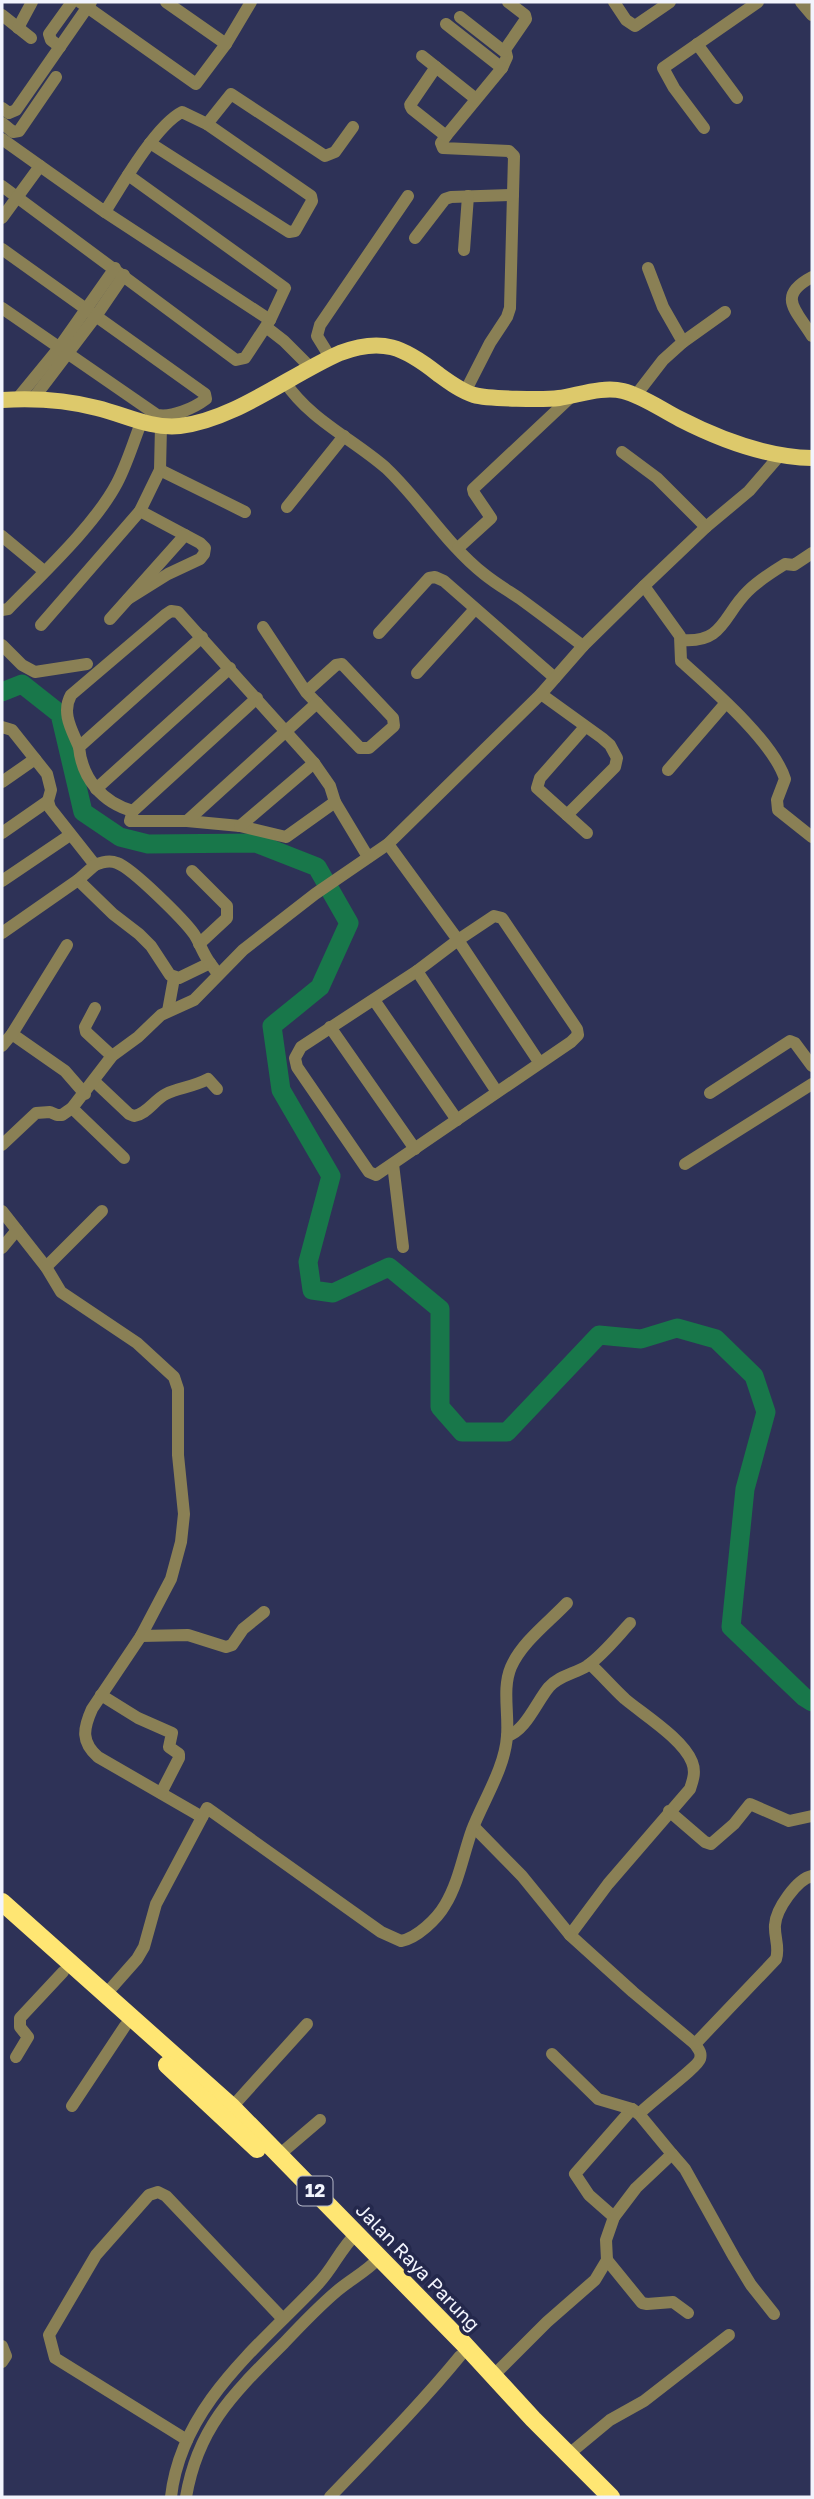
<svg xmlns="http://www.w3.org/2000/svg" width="814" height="2499" viewBox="0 0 814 2499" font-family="'Golos Text',sans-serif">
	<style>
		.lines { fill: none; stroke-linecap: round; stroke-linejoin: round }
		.river { stroke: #18774a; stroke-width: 19 }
		.minor { stroke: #8a8055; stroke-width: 12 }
		.major { stroke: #ddc96b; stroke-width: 16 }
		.highway { stroke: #ffe673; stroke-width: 18 }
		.labels { text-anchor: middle; stroke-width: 7; stroke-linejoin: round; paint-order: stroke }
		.shield { fill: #24284c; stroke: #b4b7c8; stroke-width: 2 }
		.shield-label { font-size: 18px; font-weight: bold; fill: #f2f4fd }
		.street-label { font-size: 19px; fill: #f2f4fd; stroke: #24284c }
	</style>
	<rect width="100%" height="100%" fill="#2e3257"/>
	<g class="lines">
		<path class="river" d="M2 692 22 684 60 714 83 812 120 837 148 844 256 843 317 867 349 923 320 987 272 1026 281 1090 331 1176 308 1262 312 1290 333 1293 389 1267 440 1309V1407L462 1432H507L599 1335 641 1339 677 1328 716 1339 754 1376 766 1412 745 1489 731 1627 804 1697 812 1702"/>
		<g class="minor">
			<path d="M80 2 196 84 226 44 251 2"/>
			<path d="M166 2 226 44"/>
			<path d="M614 2 626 20 635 26 670 2"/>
			<path d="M801 2 812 15"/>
			<path d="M2 15 31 38"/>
			<path d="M460 17 506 53 507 57 502 68"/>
			<path d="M446 24 502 68 446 136 441 143 443 148 509 151 514 156 510 308 507 317 490 343 465 392"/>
			<path d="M18 28 32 2"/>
			<path d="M697 44 737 98"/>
			<path d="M60 47 51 40 49 34 72 2"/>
			<path d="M504 51 526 19 525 15 508 2"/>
			<path d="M422 56 476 99"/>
			<path d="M436 67 410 105 412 109 446 136"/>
			<path d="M2 108 9 113 16 110 91 2"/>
			<path d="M2 123 13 132 19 131 56 77"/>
			<path d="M704 128 674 88 663 68 758 2"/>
			<path d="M2 139 40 166"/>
			<path d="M150 143 289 232 295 231 312 201 311 196 207 124"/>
			<path d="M2 186 236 360 245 358 270 320 285 288 128 175"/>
			<path d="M105 212 270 320"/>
			<path d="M2 218 40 166 105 212C121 186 156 125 182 112L207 124 231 94 325 156 335 152 353 127"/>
			<path d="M415 238 445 199 451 197 513 195"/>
			<path d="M2 249 205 394 206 399C194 408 172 418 157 415L2 308"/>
			<path d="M464 250 468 196"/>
			<path d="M812 277C776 296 796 310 812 336"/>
			<path d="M266 327 284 341 310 367"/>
			<path d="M683 342 725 312"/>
			<path d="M330 357 317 336 320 325 408 196"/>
			<path d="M285 382C310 420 353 439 386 468 421 501 446 544 484 574 495 583 507 590 519 598 541 614 562 630 583 646"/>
			<path d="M636 395 663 360 683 342 663 307 648 268"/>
			<path d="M17 399 58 349 115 268"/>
			<path d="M33 399 96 316 124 275"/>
			<path d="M622 452 657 478 706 527"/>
			<path d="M160 470 245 512"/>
			<path d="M287 507 344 436"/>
			<path d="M2 536 44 571"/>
			<path d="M458 548 491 518 474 493 473 489 572 396"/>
			<path d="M644 586 680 636 681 661C711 688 773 741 785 779L777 800 778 810 812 837"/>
			<path d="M128 599 168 574 200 559 204 554 205 548 200 543 140 511"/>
			<path d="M2 610 8 609C42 574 95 525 117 483 127 464 133 443 141 423"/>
			<path d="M110 619 185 535"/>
			<path d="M41 625 140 511 160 470 161 426"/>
			<path d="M263 627 306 692 360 748H369L394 726 393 718 342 664 336 665 306 692"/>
			<path d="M379 633 429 578 435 577 444 581 555 678"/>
			<path d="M681 640C724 644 723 615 748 591 759 580 772 572 785 564L794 565 812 553"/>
			<path d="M2 645 22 665 35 672 87 664"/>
			<path d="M417 673 475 609"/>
			<path d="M541 694 602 738 610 745 617 758 615 767 567 815"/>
			<path d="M257 698 133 811 130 821H187L240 826 286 837 335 802"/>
			<path d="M2 727 12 730 47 774 51 790 48 801 50 808 95 865 78 880 113 914 139 934 151 946 170 975 179 978 210 963 218 974"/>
			<path d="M585 727 540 778 537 788 587 833"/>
			<path d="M79 747C72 730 61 713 71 695L165 615 171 611 178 612 314 763 330 786 335 802 368 857"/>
			<path d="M668 770 725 704"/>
			<path d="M2 782 35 759"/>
			<path d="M96 789 230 668"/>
			<path d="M133 811C103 803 82 779 79 747L202 637"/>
			<path d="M187 821 317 703"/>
			<path d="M240 826 314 763"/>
			<path d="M2 833 48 801"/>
			<path d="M388 844 458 940 417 971 301 1047 295 1058 297 1067 369 1172 376 1175 571 1042 578 1035 577 1029 502 918 494 916 458 940 539 1062"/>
			<path d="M95 865C102 862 110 860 117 863 132 868 184 920 194 934 200 943 203 954 210 963"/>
			<path d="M192 871 227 906V918L199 944"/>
			<path d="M2 881 70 835"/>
			<path d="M2 933 78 880"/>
			<path d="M417 971 497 1092"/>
			<path d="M374 1000 457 1120"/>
			<path d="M95 1008 85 1027 86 1032 112 1056"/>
			<path d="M168 1011 174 978"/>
			<path d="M330 1027 415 1149"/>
			<path d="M12 1034 65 1071 85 1094"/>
			<path d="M2 1046 12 1034 67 945"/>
			<path d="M94 1081 129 1114 134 1116C147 1114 154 1100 166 1094 178 1088 193 1087 208 1079L217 1089"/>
			<path d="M710 1093 790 1041 795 1043 812 1066"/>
			<path d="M72 1108 124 1158"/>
			<path d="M2 1145 36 1113 50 1112 57 1115H62L72 1108 112 1056 138 1037 161 1015 194 1000 243 950 315 894 388 844 541 694 583 646 644 586 706 527 749 491 780 455"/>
			<path d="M393 1164 403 1247"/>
			<path d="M685 1164 812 1084"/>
			<path d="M2 1211 46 1267 61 1292 137 1343 174 1377 178 1389V1455L184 1514 181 1542 171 1579 141 1636 92 1709C83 1729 81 1742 98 1757L202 1817"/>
			<path d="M2 1248 17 1230"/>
			<path d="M46 1267 102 1211"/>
			<path d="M141 1636 188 1635 226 1647 232 1645 243 1629 264 1612"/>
			<path d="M590 1664C602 1675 613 1688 625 1699 644 1715 683 1739 692 1762 696 1772 693 1780 690 1789L608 1884 570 1935 633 1992 695 2044C698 2049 702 2052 700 2059 698 2067 650 2102 639 2114"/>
			<path d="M101 1695 138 1718 172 1733 169 1747 179 1754V1758L161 1793"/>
			<path d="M507 1736C525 1732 537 1701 549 1687 560 1675 574 1674 587 1666 603 1655 617 1637 630 1623"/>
			<path d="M669 1811 705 1842 711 1844 734 1824 750 1804 789 1821 812 1816"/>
			<path d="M474 1827 522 1876 570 1935"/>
			<path d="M106 1994 137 1959 144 1947 156 1904 207 1808 381 1932 401 1941C417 1938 437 1919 445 1905 459 1882 463 1855 472 1830 483 1801 505 1768 507 1736 509 1714 502 1688 511 1667 522 1642 548 1623 567 1603"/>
			<path d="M695 2044 776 1959C780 1947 774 1937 775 1925 776 1909 797 1879 812 1876"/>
			<path d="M16 2057 28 2037 20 2027V2018L63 1972"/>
			<path d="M72 2106 125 2026"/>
			<path d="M232 2107 307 2024"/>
			<path d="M672 2154 685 2169 734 2257 751 2285 774 2314"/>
			<path d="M279 2155 320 2120"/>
			<path d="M614 2217 589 2195 575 2174 632 2109"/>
			<path d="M607 2260 642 2303 647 2304 673 2302 688 2313"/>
			<path d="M2 2346 6 2356 2 2362"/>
			<path d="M493 2376 547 2322 595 2280 607 2260 606 2240 614 2217 636 2188 672 2154 639 2114 632 2109 598 2099 552 2054"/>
			<path d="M187 2440 55 2358 49 2335 96 2255 149 2195 158 2192 166 2196 283 2319"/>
			<path d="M569 2454 610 2420 644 2401 729 2335"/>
			<path d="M171 2497C181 2406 258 2347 317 2285 333 2269 340 2249 356 2234"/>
			<path d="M186 2497C198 2426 235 2392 284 2343 301 2325 318 2307 337 2291 351 2279 366 2272 379 2258"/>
			<path d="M330 2497C374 2451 419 2406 460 2356"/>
		</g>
		<path class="major" d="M2 400C34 398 66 400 97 408 126 415 150 429 180 426 234 420 290 375 340 353 382 337 404 347 438 374 449 382 461 391 474 395 488 399 545 400 559 398 579 395 603 386 623 391 643 396 662 410 680 419 721 440 767 457 812 458"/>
		<g class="highway">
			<path d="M2 1902 232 2107 464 2344 533 2419 611 2497"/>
			<path d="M167 2065 257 2149"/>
		</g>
	</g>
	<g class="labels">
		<rect class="shield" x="297.5" y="2176.5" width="35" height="29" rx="5"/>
		<g class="shield-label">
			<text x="315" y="2197">12</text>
		</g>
		<g class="street-label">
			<text transform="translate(418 2267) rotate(46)" y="7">Jalan Raya Parung</text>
		</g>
	</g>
	<rect width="814" height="2499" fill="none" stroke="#f2f4fd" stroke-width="7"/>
</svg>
